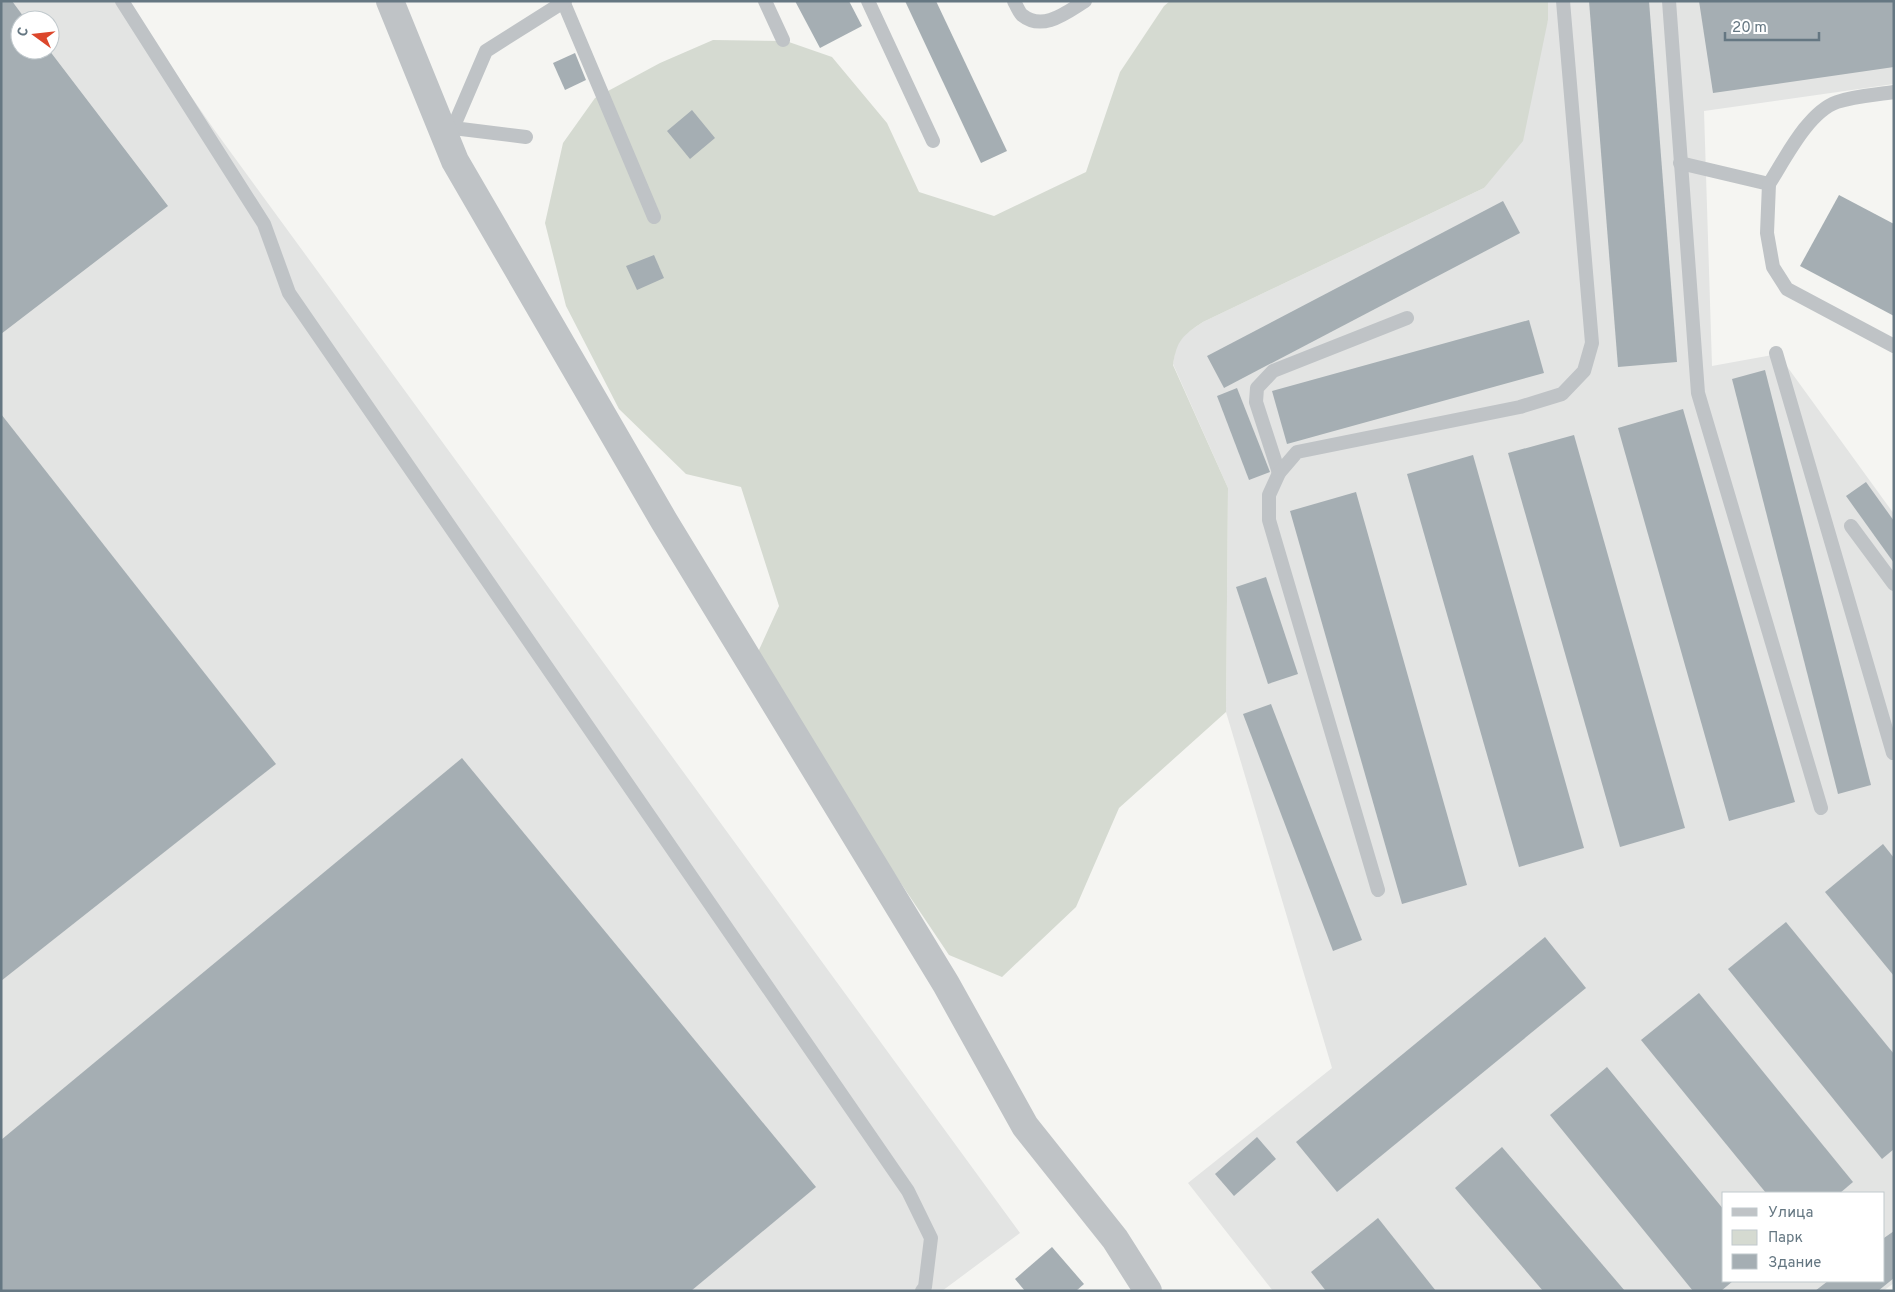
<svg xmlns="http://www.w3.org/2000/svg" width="1895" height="1292" viewBox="0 0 1895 1292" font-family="Overpass,sans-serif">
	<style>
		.built { fill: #e3e4e3; fill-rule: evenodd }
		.green { fill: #d5dad1 }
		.building { fill: #a5aeb3 }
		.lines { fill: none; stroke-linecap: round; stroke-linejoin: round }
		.lane { stroke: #bfc3c6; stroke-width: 14 }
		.street { stroke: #bfc3c6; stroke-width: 28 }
	</style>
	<rect width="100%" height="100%" fill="#f5f5f2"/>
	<g class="built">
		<path d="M1 1H125L213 128 1020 1233 942 1291H1ZM20 20H50V50H20Z"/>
		<path d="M1548 1H1894V84L1704 111 1712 366 1778 354 1894 514V1283L1883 1291H1273L1188 1183 1332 1068 1226 712 1228 488 1173 364 1176 346 1185 334 1203 322 1484 188 1548 20ZM1724 1193H1884V1281H1724Z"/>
	</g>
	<path class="green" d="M1170 1H1548V20L1523 141 1484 188 1203 322C1182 336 1177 340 1173 365L1228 488 1226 712 1119 808 1076 907 1002 977 949 955 753 663 779 606 741 487 686 474 619 409 566 306 545 223 563 143 595 98 660 63 713 40 786 41 832 57 887 123 919 192 994 216 1086 172 1120 72 1164 6Z"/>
	<g class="building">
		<path d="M1 1H12L26 20H20V50H49L168 206 1 334Z"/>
		<path d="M795 1H849L862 26 820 48Z"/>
		<path d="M905 1H936L1007 151 981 163Z"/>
		<path d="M1589 1H1649L1677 362 1618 367Z"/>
		<path d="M1699 1H1894V67L1713 93Z"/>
		<path d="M575 53 586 80 565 90 553 63Z"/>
		<path d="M692 110 715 138 690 159 667 131Z"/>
		<path d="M1839 195 1894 224V316L1800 266Z"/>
		<path d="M1503 201 1520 233 1224 388 1207 356Z"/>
		<path d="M654 255 664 278 637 290 626 266Z"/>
		<path d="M1529 320 1544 373 1287 444 1272 391Z"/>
		<path d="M1765 370 1871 785 1838 794 1732 379Z"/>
		<path d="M1237 388 1270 472 1249 480 1217 396Z"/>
		<path d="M1683 409 1795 802 1729 821 1618 428Z"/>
		<path d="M1 414 276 764 1 981Z"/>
		<path d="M1574 435 1685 828 1620 847 1508 453Z"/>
		<path d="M1473 455 1584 848 1519 867 1407 474Z"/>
		<path d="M1866 482 1894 521V563L1846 496Z"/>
		<path d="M1356 492 1467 885 1402 904 1290 511Z"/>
		<path d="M1266 577 1298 674 1268 684 1236 587Z"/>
		<path d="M1271 704 1362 940 1333 951 1243 714Z"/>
		<path d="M462 758 816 1187 691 1291H1V1140Z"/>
		<path d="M1883 844 1894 858V976L1825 892Z"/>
		<path d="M1786 922 1894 1054V1149L1882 1159 1728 969Z"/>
		<path d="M1545 937 1586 988 1337 1192 1296 1142Z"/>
		<path d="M1699 993 1853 1182 1840 1193H1766L1641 1040Z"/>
		<path d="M1607 1067 1724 1210V1281H1733L1721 1291H1693L1550 1115Z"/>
		<path d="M1257 1137 1276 1159 1234 1196 1215 1174Z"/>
		<path d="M1502 1147 1625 1291H1543L1455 1188Z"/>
		<path d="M1378 1218 1436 1291H1326L1311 1272Z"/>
		<path d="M1894 1231V1278L1878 1291H1815L1828 1281H1884V1238Z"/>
		<path d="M1052 1247 1084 1284 1076 1291H1025L1015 1279Z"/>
	</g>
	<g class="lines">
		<g class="lane">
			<path d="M122 1 264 224 289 293 908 1191 931 1238 925 1287 922 1291"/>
			<path d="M563 1 654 217"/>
			<path d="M765 1 783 40"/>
			<path d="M868 1 933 141"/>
			<path d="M1014 1C1016 5 1019 12 1022 15 1043 32 1067 12 1085 1"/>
			<path d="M1669 1 1698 393 1821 808"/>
			<path d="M526 137 453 128 486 51 565 1"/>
			<path d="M1680 163 1769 184 1767 233 1773 267 1787 289 1894 346"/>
			<path d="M1769 184C1785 159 1808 112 1837 102 1855 96 1875 95 1894 92"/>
			<path d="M1776 353 1893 753"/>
			<path d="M1279 473 1256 402 1257 388 1273 371 1407 318"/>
			<path d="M1851 526 1894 584"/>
			<path d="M1378 890 1269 520V495L1279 473 1297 452 1520 407 1562 394 1584 371 1592 343 1563 1"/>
		</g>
		<path class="street" d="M390 1 455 161 664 521 946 984 1025 1126 1115 1239 1148 1291"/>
	</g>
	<rect width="1895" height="1292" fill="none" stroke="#657782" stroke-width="5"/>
	<rect x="1722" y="1192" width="162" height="90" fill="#ffffff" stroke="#c1c9cd"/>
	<rect x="1732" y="1208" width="25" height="8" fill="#bfc3c6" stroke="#c1c9cd"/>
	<text x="1768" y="1217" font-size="15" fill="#657782">Улица</text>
	<rect x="1732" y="1230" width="25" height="15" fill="#d5dad1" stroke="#c1c9cd"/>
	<text x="1768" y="1242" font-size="15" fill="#657782">Парк</text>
	<rect x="1732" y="1254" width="25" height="15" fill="#a5aeb3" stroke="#c1c9cd"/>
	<text x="1768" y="1267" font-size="15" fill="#657782">Здание</text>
	<g transform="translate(35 35) rotate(285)"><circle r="24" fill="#ffffff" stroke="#c1c9cd"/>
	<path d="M0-4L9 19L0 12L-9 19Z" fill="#dc472c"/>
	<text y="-8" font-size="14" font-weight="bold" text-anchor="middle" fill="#657782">С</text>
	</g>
	<path d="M1725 32v8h94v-8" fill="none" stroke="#657782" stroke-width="2.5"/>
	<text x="1732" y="32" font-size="15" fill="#657782" stroke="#ffffff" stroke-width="4" paint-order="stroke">20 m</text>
</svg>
